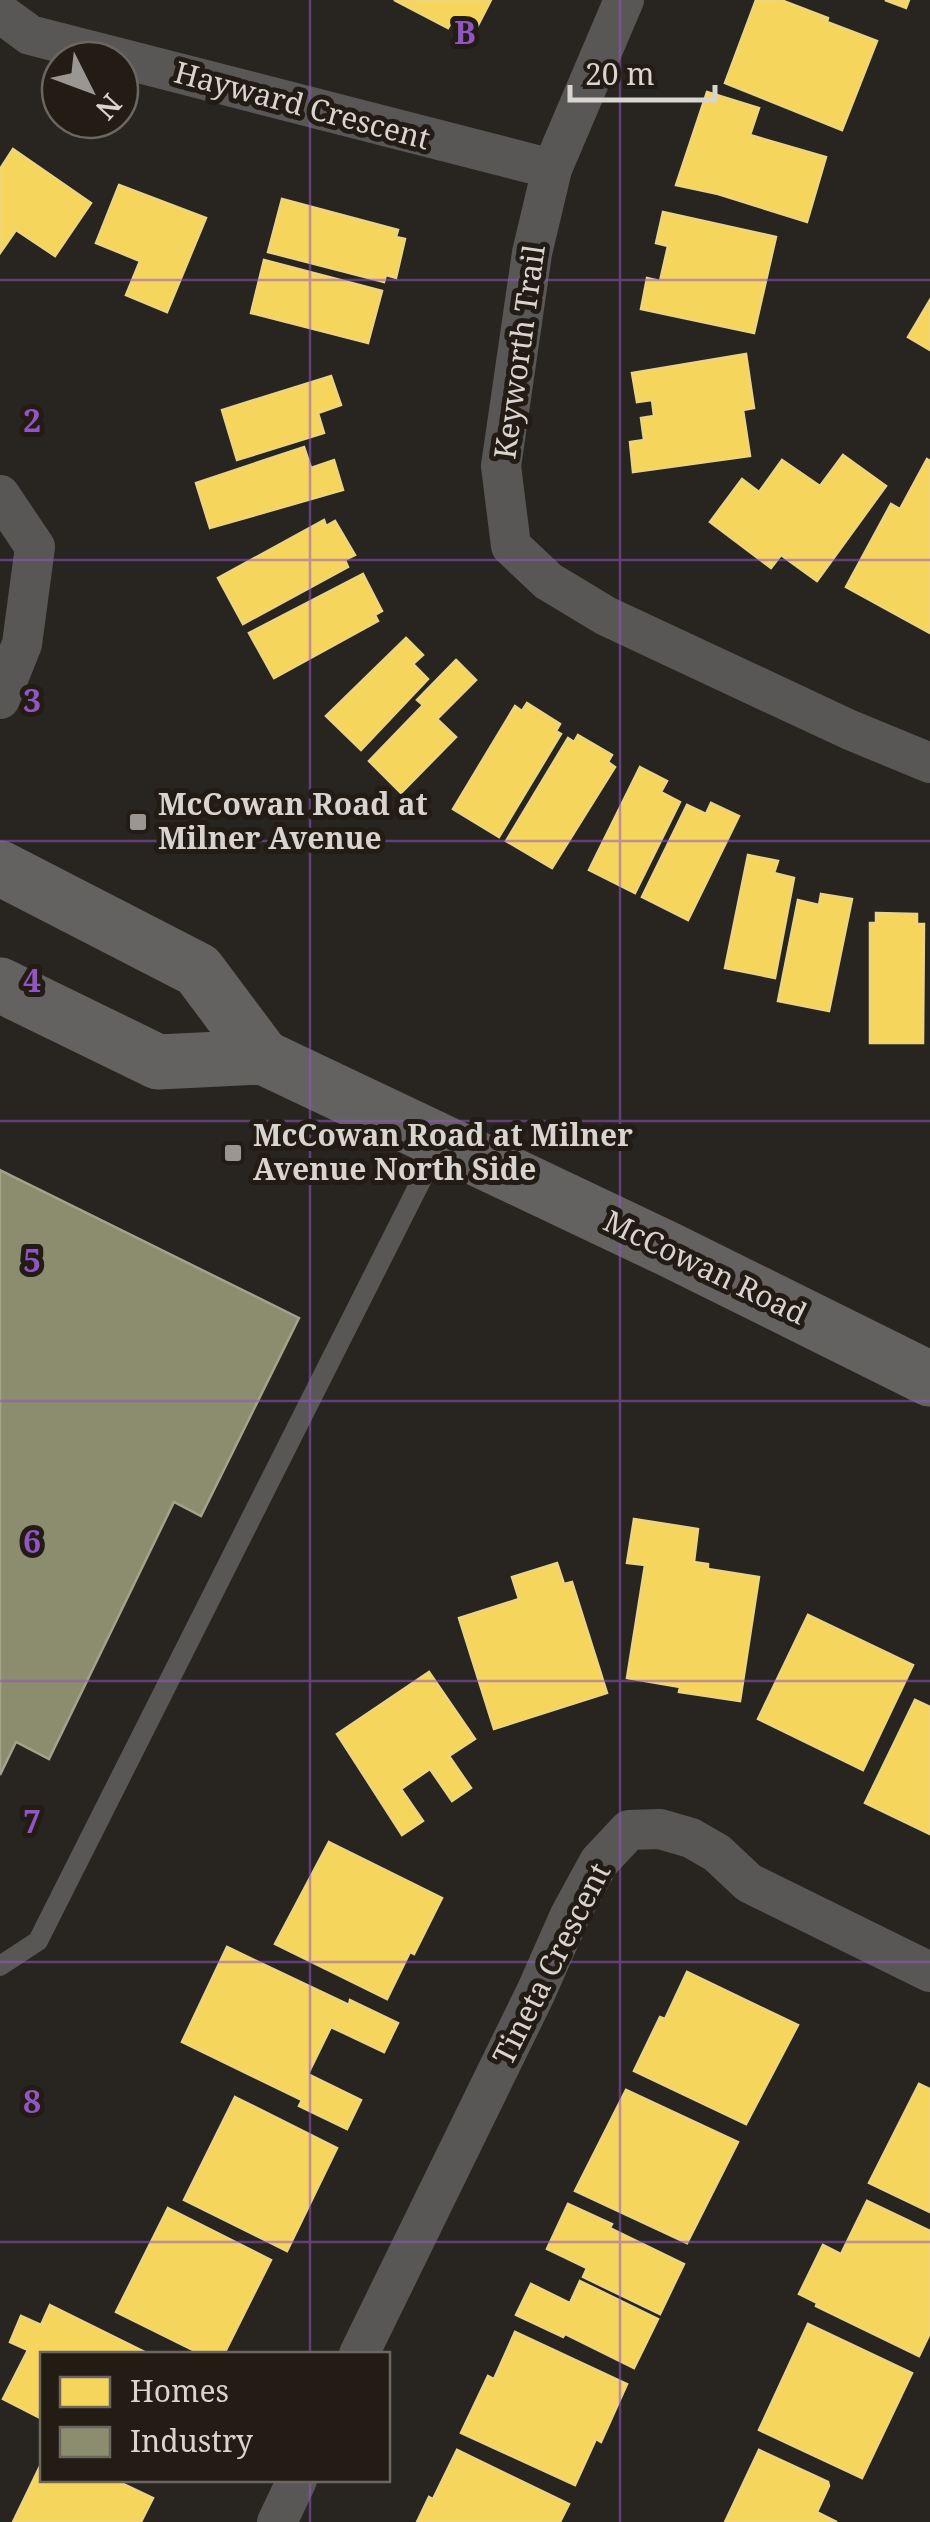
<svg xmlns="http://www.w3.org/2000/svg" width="930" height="2522" viewBox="0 0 930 2522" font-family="'Noto Serif',serif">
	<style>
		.homes { fill: #f6d55c; stroke: #edd57f; stroke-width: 2.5 }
		.industry { fill: #8c8c6e; stroke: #a3a28b; stroke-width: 2.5 }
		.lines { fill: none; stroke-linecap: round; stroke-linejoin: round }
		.service { stroke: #595756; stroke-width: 20 }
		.minor { stroke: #595756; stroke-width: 40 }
		.secondary { stroke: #646261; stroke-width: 55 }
		.grid { fill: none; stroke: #9256c3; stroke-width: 2.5; stroke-opacity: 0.55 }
		.poi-dot { fill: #9a9793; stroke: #221c15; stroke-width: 4 }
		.labels { text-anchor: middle; stroke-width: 10; stroke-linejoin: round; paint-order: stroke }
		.street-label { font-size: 30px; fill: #d8d4d0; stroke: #221c15 }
		.poi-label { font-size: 30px; font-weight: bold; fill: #d8d4d0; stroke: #221c15; text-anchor: start }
		.grid-label { font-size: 32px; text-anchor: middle; font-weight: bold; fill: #9256c3; stroke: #221c15; stroke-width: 10; stroke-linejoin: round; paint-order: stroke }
	</style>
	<rect width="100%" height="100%" fill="#282521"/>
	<g class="homes">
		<path d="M394 0H491L474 33 452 21 448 28Z"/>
		<path d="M756 0H781L828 18 827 22 877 41 842 130 725 83Z"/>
		<path d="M885 0H909L906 8Z"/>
		<path d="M707 92 759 108 750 135 826 157 807 222 718 194 676 185Z"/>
		<path d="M13 149 91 203 55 256 16 230 0 253V169Z"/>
		<path d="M119 185 206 218 167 312 126 295 140 261 96 243Z"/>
		<path d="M282 199 398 230 396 237 405 239 396 278 386 275 384 282 268 252Z"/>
		<path d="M663 212 776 237 754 333 641 309 647 278 660 281 668 246 656 243Z"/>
		<path d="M264 260 382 291 368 343 251 313Z"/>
		<path d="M930 300V350L908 337Z"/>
		<path d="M746 354 754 408 743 410 750 456 633 472 630 442 644 440 641 418 654 416 652 400 637 402 632 373Z"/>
		<path d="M331 376 341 405 318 413 324 433 237 460 222 410Z"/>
		<path d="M304 447 311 468 334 460 343 490 210 528 196 483Z"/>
		<path d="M843 455 886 486 817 581 781 555 771 568 710 522 742 479 759 492 782 460 820 486Z"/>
		<path d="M927 459 930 461V633L846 587 891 504 900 509Z"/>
		<path d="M324 520 326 526 335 521 355 555 345 560 348 567 243 624 218 578Z"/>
		<path d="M363 574 382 611 375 615 378 621 274 678 249 633Z"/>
		<path d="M406 638 423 655 413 664 428 679 361 750 326 716Z"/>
		<path d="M456 660 476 680 437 719 456 737 401 793 369 761 423 705 417 700Z"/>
		<path d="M527 703 560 724 556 731 561 734 499 837 453 809 515 706 522 711Z"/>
		<path d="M578 735 612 755 608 762 615 767 552 868 506 841 568 738 574 742Z"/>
		<path d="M640 767 667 781 661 792 680 802 635 893 589 870Z"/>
		<path d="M711 803 739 816 688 920 642 897 687 805 706 814Z"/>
		<path d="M748 855 778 861 774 873 794 878 775 978 725 968Z"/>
		<path d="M821 894 852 899 829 1011 778 1001 798 900 819 905Z"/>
		<path d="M876 913 917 914V924H924L923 1043H870V923H876Z"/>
		<path d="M634 1519 698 1529 694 1562 708 1564V1569L759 1577 740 1701 679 1692 680 1687 627 1678 645 1565 627 1563Z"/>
		<path d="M557 1563 564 1584 572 1582 607 1693 494 1729 459 1618 519 1599 512 1577Z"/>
		<path d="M808 1615 913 1665 863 1770 758 1719Z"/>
		<path d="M429 1672 475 1739 449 1756 471 1788 452 1801 430 1769 401 1789 423 1821 402 1835 337 1734Z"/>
		<path d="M915 1700 930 1707V1834L865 1803Z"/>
		<path d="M329 1842 442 1898 414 1954 410 1952 387 1999 275 1944Z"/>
		<path d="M227 1947 349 2005 350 2000 398 2023 384 2052 331 2027 308 2074 361 2100 347 2129 299 2106 302 2100 182 2042Z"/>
		<path d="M687 1972 798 2025 746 2124 634 2071 660 2017 665 2019Z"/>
		<path d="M919 2084 930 2089V2212L869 2183Z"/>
		<path d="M626 2090 738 2142 687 2243 575 2191Z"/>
		<path d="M235 2097 337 2148 287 2251 184 2200Z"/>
		<path d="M867 2201 930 2231V2333L919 2356 816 2306 817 2303 799 2294 823 2245 841 2254Z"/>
		<path d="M568 2204 612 2224 610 2228 684 2264 660 2314 583 2277 587 2268 547 2249Z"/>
		<path d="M168 2208 271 2260 224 2354H201L116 2312Z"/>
		<path d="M580 2281 658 2319 634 2368 565 2334 563 2337 516 2315 531 2284 570 2303Z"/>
		<path d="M50 2305 149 2354H42V2419L3 2399 28 2350 10 2342 21 2316 41 2325Z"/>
		<path d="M808 2324 912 2373 862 2478 759 2430Z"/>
		<path d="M515 2332 627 2384 601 2442 596 2439 575 2485 461 2433 488 2376 494 2379Z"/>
		<path d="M457 2450 569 2504 560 2522H417L429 2497 433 2499Z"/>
		<path d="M759 2450 828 2482 829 2486 817 2512 837 2522H725Z"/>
		<path d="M42 2462V2480H115L153 2498 141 2522H13Z"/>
	</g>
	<path class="industry" d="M0 1170 299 1318 201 1516 174 1502 49 1759 16 1742 0 1775Z"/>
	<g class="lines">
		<path class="service" d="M0 1966 38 1941 440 1143"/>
		<g class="minor">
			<path d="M624 0 552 169 532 253 501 466 511 546 548 581 606 616 850 730 930 763"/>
			<path d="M0 13 30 35 552 169"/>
			<path d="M0 495 35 547 22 644 0 699"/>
			<path d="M359 2354 536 1992 570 1915 599 1862 629 1830 660 1829 691 1838 717 1853 749 1883 930 1972"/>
			<path d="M277 2522 297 2480"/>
		</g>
		<g class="secondary">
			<path d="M0 868 198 970 263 1057"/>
			<path d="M0 985 158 1062 263 1057 668 1249 930 1379"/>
		</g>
	</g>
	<path class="grid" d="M310 0V2354M620 0V2522M0 280H930M0 560H930M0 841H930M0 1121H930M0 1401H930M0 1681H930M0 1962H930M0 2242H930M310 2480V2522"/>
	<g class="poi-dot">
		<rect x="128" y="812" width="20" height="20" rx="5"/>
		<rect x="223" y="1143" width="20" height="20" rx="5"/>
	</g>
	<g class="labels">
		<g class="street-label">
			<text transform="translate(302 106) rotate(15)" y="10">Hayward Crescent</text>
			<text transform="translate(520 352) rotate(-82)" y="10">Keyworth Trail</text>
			<text transform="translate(705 1268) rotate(26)" y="10">McCowan Road</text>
			<text transform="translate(552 1964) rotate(-63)" y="10">Tineta Crescent</text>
		</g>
		<g class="poi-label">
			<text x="158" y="815">McCowan Road at<tspan x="158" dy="34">Milner Avenue</tspan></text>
			<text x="253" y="1146">McCowan Road at Milner<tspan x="253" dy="34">Avenue North Side</tspan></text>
		</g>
	</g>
	<g class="grid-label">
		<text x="465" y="44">B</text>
		<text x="32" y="432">2</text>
		<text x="32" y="712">3</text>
		<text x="32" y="992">4</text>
		<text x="32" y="1272">5</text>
		<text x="32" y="1553">6</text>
		<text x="32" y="1833">7</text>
		<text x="32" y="2113">8</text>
	</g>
	<rect x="40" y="2352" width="350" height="130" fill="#221c15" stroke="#6b6660" stroke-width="2.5"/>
	<rect x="60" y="2377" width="50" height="30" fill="#f6d55c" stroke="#6b6660" stroke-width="2.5"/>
	<text x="130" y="2402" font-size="30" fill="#d8d4d0">Homes</text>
	<rect x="60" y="2427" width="50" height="30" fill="#8c8c6e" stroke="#6b6660" stroke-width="2.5"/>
	<text x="130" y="2452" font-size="30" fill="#d8d4d0">Industry</text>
	<g transform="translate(90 90) rotate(132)"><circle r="48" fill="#221c15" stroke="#6b6660" stroke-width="2.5"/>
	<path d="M0-8L18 38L0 25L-18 38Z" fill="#9a9793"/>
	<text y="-15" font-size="28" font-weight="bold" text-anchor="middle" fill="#d8d4d0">N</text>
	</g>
	<path d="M570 85v15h145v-15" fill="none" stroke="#d8d4d0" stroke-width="5"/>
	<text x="585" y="85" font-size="30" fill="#d8d4d0" stroke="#221c15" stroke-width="8" paint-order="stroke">20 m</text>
</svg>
